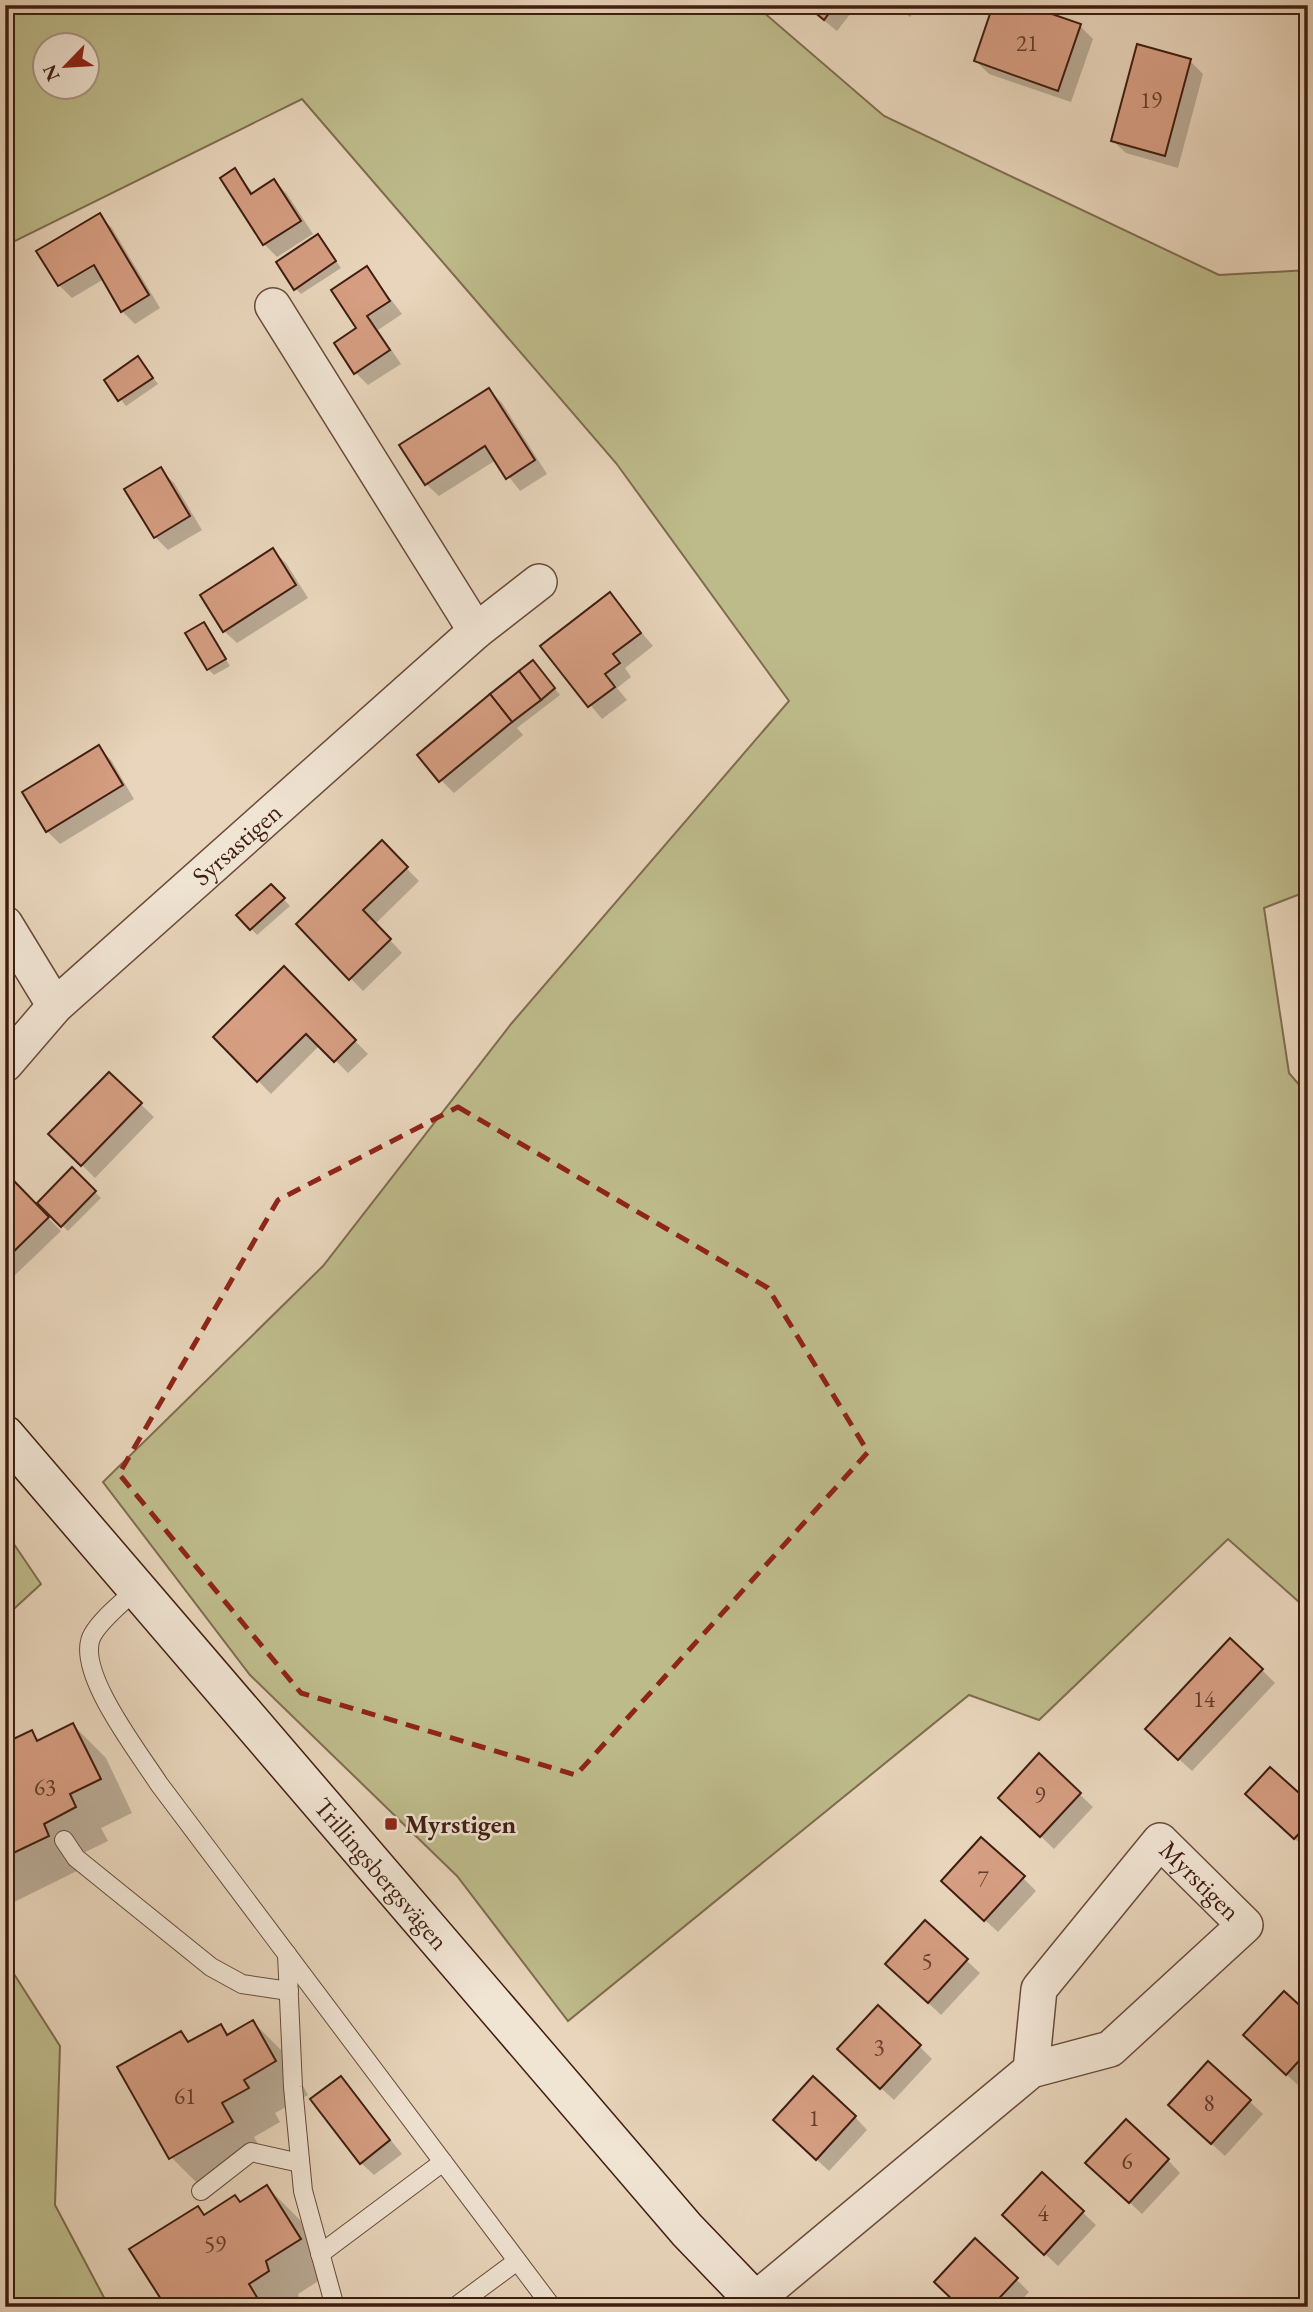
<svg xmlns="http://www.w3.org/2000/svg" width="1313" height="2312" viewBox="0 0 1313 2312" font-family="'EB Garamond',serif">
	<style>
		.green { fill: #bebb8b; stroke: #7f6c4e; stroke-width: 2; fill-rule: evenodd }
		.shadow { fill: #0003 }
		.building { fill: #d69e82; stroke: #401d11; stroke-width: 2 }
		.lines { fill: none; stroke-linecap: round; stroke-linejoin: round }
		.lane-casing { stroke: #6a4b3c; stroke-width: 20 }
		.street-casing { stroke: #6a4b3c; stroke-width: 38 }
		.secondary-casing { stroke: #401d11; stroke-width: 41 }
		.lane { stroke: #f0e4d3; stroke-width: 18 }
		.street { stroke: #f0e4d3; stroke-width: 35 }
		.secondary { stroke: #f0e4d3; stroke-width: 38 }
		.marked { fill: none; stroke: #8f2418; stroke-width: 5; stroke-dasharray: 14 9; stroke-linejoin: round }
		.poi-dot { fill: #8f2418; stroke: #f0e4d3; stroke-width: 2.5 }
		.labels { text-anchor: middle; stroke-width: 5; stroke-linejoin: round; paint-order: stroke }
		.number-label { font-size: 23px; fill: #663d2d }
		.street-label { font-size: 26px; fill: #401d11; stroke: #f0e4d3 }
		.poi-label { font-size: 26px; font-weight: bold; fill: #401d11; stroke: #f0e4d3; text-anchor: start }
	</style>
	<rect width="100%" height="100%" fill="#e8d5bb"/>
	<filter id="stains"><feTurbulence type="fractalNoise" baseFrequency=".00286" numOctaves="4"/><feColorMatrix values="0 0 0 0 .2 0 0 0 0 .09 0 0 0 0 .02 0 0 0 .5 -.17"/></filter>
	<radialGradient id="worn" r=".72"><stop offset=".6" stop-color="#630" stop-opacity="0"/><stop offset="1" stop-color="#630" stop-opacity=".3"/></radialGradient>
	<g class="green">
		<path d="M5 5H755L884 116 1219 275 1308 270V891L1264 908 1289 1073 1308 1095V1610L1228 1539 1039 1720 969 1695 568 2021 457 1876 250 1675 103 1482 323 1266 511 1024 789 701 616 463 302 99 5 246ZM46 46H88V88H46Z"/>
		<path d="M5 1531 41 1584 5 1617Z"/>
		<path d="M5 1960 60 2046 55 2205 109 2307H5Z"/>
	</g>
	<g class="shadow">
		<path d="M805 5H857L837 31Z"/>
		<path d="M895 5H919L910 17Z"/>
		<path d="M1080 26 1093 39 1071 102 989 74 976 61Z"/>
		<path d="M1190 61 1203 74 1178 168 1126 153 1113 141Z"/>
		<path d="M235 170 254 194 274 181 287 194 313 234 277 257 264 244Z"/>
		<path d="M99 215 112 228 160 308 135 324 122 311 104 279 72 298 59 285Z"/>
		<path d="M318 236 341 268 301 294 295 288Z"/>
		<path d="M367 268 402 314 378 330 401 364 368 385 356 373Z"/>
		<path d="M138 358 158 384 126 406 106 380Z"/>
		<path d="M489 390 502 403 547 474 520 491 496 460 439 496 426 484Z"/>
		<path d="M161 470 174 483 202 530 168 550 155 537Z"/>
		<path d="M273 551 286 563 308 598 237 643 224 631Z"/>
		<path d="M609 594 653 646 625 668 631 677 617 688 627 700 602 719 542 646Z"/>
		<path d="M204 624 230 666 214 675 208 669Z"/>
		<path d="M539 668 560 695 517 728 523 735 454 793 441 780Z"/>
		<path d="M5 727 10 735 5 738Z"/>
		<path d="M98 747 111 760 134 799 60 844 47 831 24 793Z"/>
		<path d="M382 843 419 881 375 924 402 953 363 991 298 924Z"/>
		<path d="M271 886 290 906 257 935 238 915Z"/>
		<path d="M284 969 368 1054 348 1073 320 1045 271 1094 215 1037Z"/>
		<path d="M109 1074 154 1117 95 1178 51 1134Z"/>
		<path d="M72 1170 101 1198 68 1231 39 1203Z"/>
		<path d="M15 1184 61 1231 12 1278 5 1271V1194Z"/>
		<path d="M1262 1670 1275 1683 1192 1771 1160 1742Z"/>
		<path d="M73 1725 106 1758 132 1813 101 1828 108 1841 75 1857 81 1869 12 1903 5 1897V1745L31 1732 40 1741Z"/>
		<path d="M1039 1756 1093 1807 1054 1849 1013 1810Z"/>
		<path d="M1308 1804V1851L1260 1807Z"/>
		<path d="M1023 1878 1036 1891 998 1932 956 1894Z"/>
		<path d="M925 1922 980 1973 941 2015 900 1976Z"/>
		<path d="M1308 2016V2078L1300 2087 1258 2048Z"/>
		<path d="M253 2022 286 2055 308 2095 275 2113 280 2122 254 2137 265 2156 204 2190 171 2157 181 2033 191 2043 221 2026 230 2035Z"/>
		<path d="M919 2046 932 2059 894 2100 852 2062Z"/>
		<path d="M1209 2063 1263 2114 1225 2156 1183 2118Z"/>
		<path d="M340 2078 402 2154 374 2175 361 2163Z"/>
		<path d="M855 2117 867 2130 829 2171 788 2133Z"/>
		<path d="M1168 2160 1180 2173 1142 2214 1101 2176Z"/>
		<path d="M1042 2174 1096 2225 1058 2266 1017 2228Z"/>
		<path d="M267 2187 300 2220 333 2272 298 2294 301 2304 297 2307H168L197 2208 205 2216 235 2197 242 2203Z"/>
		<path d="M1016 2279 1029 2292 1015 2307H962Z"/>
	</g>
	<g class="building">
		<path d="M806 5H835L824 20Z"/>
		<path d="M993 5H1026L1081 24 1058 91 974 61Z"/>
		<path d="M1137 44 1191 59 1165 156 1111 141Z"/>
		<path d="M235 168 251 194 274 179 301 221 263 245 220 178Z"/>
		<path d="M100 213 149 295 121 312 94 265 58 286 36 251Z"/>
		<path d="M318 234 336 261 294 290 276 262Z"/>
		<path d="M367 266 390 301 367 316 390 350 354 374 334 343 356 328 331 290Z"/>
		<path d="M138 356 153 378 118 401 104 380Z"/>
		<path d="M489 388 535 460 506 479 485 446 425 485 399 445Z"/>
		<path d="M161 467 190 516 154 538 124 489Z"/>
		<path d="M273 548 296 585 223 632 200 595Z"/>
		<path d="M610 592 641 633 613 654 620 663 605 674 615 687 588 707 540 646Z"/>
		<path d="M204 622 226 659 207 670 185 633Z"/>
		<path d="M533 660 555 688 541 700 519 671Z"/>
		<path d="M519 671 541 700 512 722 490 694Z"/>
		<path d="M490 694 512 722 439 782 417 755Z"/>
		<path d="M99 745 123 785 46 832 22 792Z"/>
		<path d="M382 840 408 867 363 910 391 939 349 980 296 924Z"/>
		<path d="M271 884 285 898 250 930 236 915Z"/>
		<path d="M284 966 356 1040 334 1062 306 1034 257 1082 213 1037Z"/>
		<path d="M109 1072 142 1103 81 1166 48 1134Z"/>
		<path d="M72 1167 96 1191 61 1227 37 1203Z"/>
		<path d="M15 1182 49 1217 5 1260V1191Z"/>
		<path d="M1230 1638 1263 1669 1178 1760 1145 1729Z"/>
		<path d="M73 1723 101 1779 70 1794 76 1807 44 1824 49 1836 5 1857V1743L32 1730 37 1741Z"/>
		<path d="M1039 1753 1081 1793 1040 1837 998 1798Z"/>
		<path d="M1270 1767 1308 1801V1824L1294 1839 1245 1794Z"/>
		<path d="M981 1837 1025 1876 984 1921 941 1881Z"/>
		<path d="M925 1920 968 1959 928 2003 885 1964Z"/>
		<path d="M1284 1991 1308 2013V2051L1286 2075 1243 2035Z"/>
		<path d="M878 2005 921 2045 880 2089 837 2049Z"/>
		<path d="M253 2020 276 2061 244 2080 249 2088 222 2103 233 2122 169 2159 117 2067 181 2031 188 2042 221 2024 227 2035Z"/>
		<path d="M1208 2061 1251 2100 1211 2144 1168 2105Z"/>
		<path d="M341 2076 390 2140 360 2164 310 2099Z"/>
		<path d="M813 2076 856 2116 816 2160 773 2120Z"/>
		<path d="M1126 2119 1169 2159 1129 2203 1085 2163Z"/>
		<path d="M1042 2172 1084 2211 1044 2255 1002 2215Z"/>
		<path d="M267 2185 301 2239 266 2261 269 2271 249 2284 258 2299 246 2307H166L129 2249 198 2206 204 2215 235 2195 240 2202Z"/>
		<path d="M975 2238 1018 2278 991 2307H960L934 2282Z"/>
	</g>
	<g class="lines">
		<g class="lane-casing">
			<g id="lane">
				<path d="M138 1587C124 1602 103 1617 93 1634 72 1668 140 1754 159 1784L552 2307"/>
				<path d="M64 1840 76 1858 211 1967 242 1984 289 1991"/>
				<path d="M287 1954 293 2087 303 2191 335 2307"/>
				<path d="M201 2191 251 2152 300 2163"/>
				<path d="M320 2254 443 2162"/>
				<path d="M455 2307 517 2261"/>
			</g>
		</g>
		<g class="street-casing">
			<g id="street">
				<path d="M273 306 476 631"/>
				<path d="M5 924 55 1006"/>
				<path id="s1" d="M5 1064 55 1006 476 631 539 582"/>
				<path id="s2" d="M755 2300 1031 2070 1039 1989 1160 1841 1245 1925 1110 2049 1031 2070"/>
			</g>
		</g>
		<g class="secondary-casing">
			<g id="secondary">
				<path id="s3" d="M5 1435 687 2230 761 2307"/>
			</g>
		</g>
		<use href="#lane" class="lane"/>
		<use href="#street" class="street"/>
		<use href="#secondary" class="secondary"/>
	</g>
	<path class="marked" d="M458 1107 768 1288 868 1452 576 1775 301 1693 119 1474 278 1200Z"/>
	<rect class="poi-dot" x="384" y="1817" width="14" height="14" rx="3.5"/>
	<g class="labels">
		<g class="number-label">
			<text x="1027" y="51">21</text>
			<text x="1151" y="108">19</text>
			<text x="1204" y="1707">14</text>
			<text x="45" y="1795">63</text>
			<text x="1040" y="1803">9</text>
			<text x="983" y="1887">7</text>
			<text x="927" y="1969">5</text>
			<text x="879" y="2055">3</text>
			<text x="185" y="2104">61</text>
			<text x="1209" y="2111">8</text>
			<text x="814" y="2126">1</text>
			<text x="1127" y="2169">6</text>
			<text x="1043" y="2221">4</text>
			<text x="215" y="2252">59</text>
		</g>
		<g class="street-label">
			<text dy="9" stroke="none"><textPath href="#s1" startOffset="320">Syrsastigen</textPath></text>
			<text dy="9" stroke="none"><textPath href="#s3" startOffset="578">Trillingsbergsvägen</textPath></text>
			<text dy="9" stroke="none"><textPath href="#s2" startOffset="688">Myrstigen</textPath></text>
		</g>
		<g class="poi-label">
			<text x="405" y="1833">Myrstigen</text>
		</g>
	</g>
	<rect width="1313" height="2312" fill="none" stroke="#e8d5bb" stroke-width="28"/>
	<rect x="7" y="7" width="1299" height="2298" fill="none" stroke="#401d11" stroke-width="3.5"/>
	<rect x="14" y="14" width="1285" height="2284" fill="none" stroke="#401d11" stroke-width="2"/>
	<g transform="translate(66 66) rotate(245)"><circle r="33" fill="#f0e4d3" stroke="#aa9485" stroke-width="2"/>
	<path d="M0-5L12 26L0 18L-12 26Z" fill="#8f2418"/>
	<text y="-10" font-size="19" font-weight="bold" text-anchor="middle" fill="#401d11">N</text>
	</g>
	<rect width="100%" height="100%" filter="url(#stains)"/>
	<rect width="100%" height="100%" fill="url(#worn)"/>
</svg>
